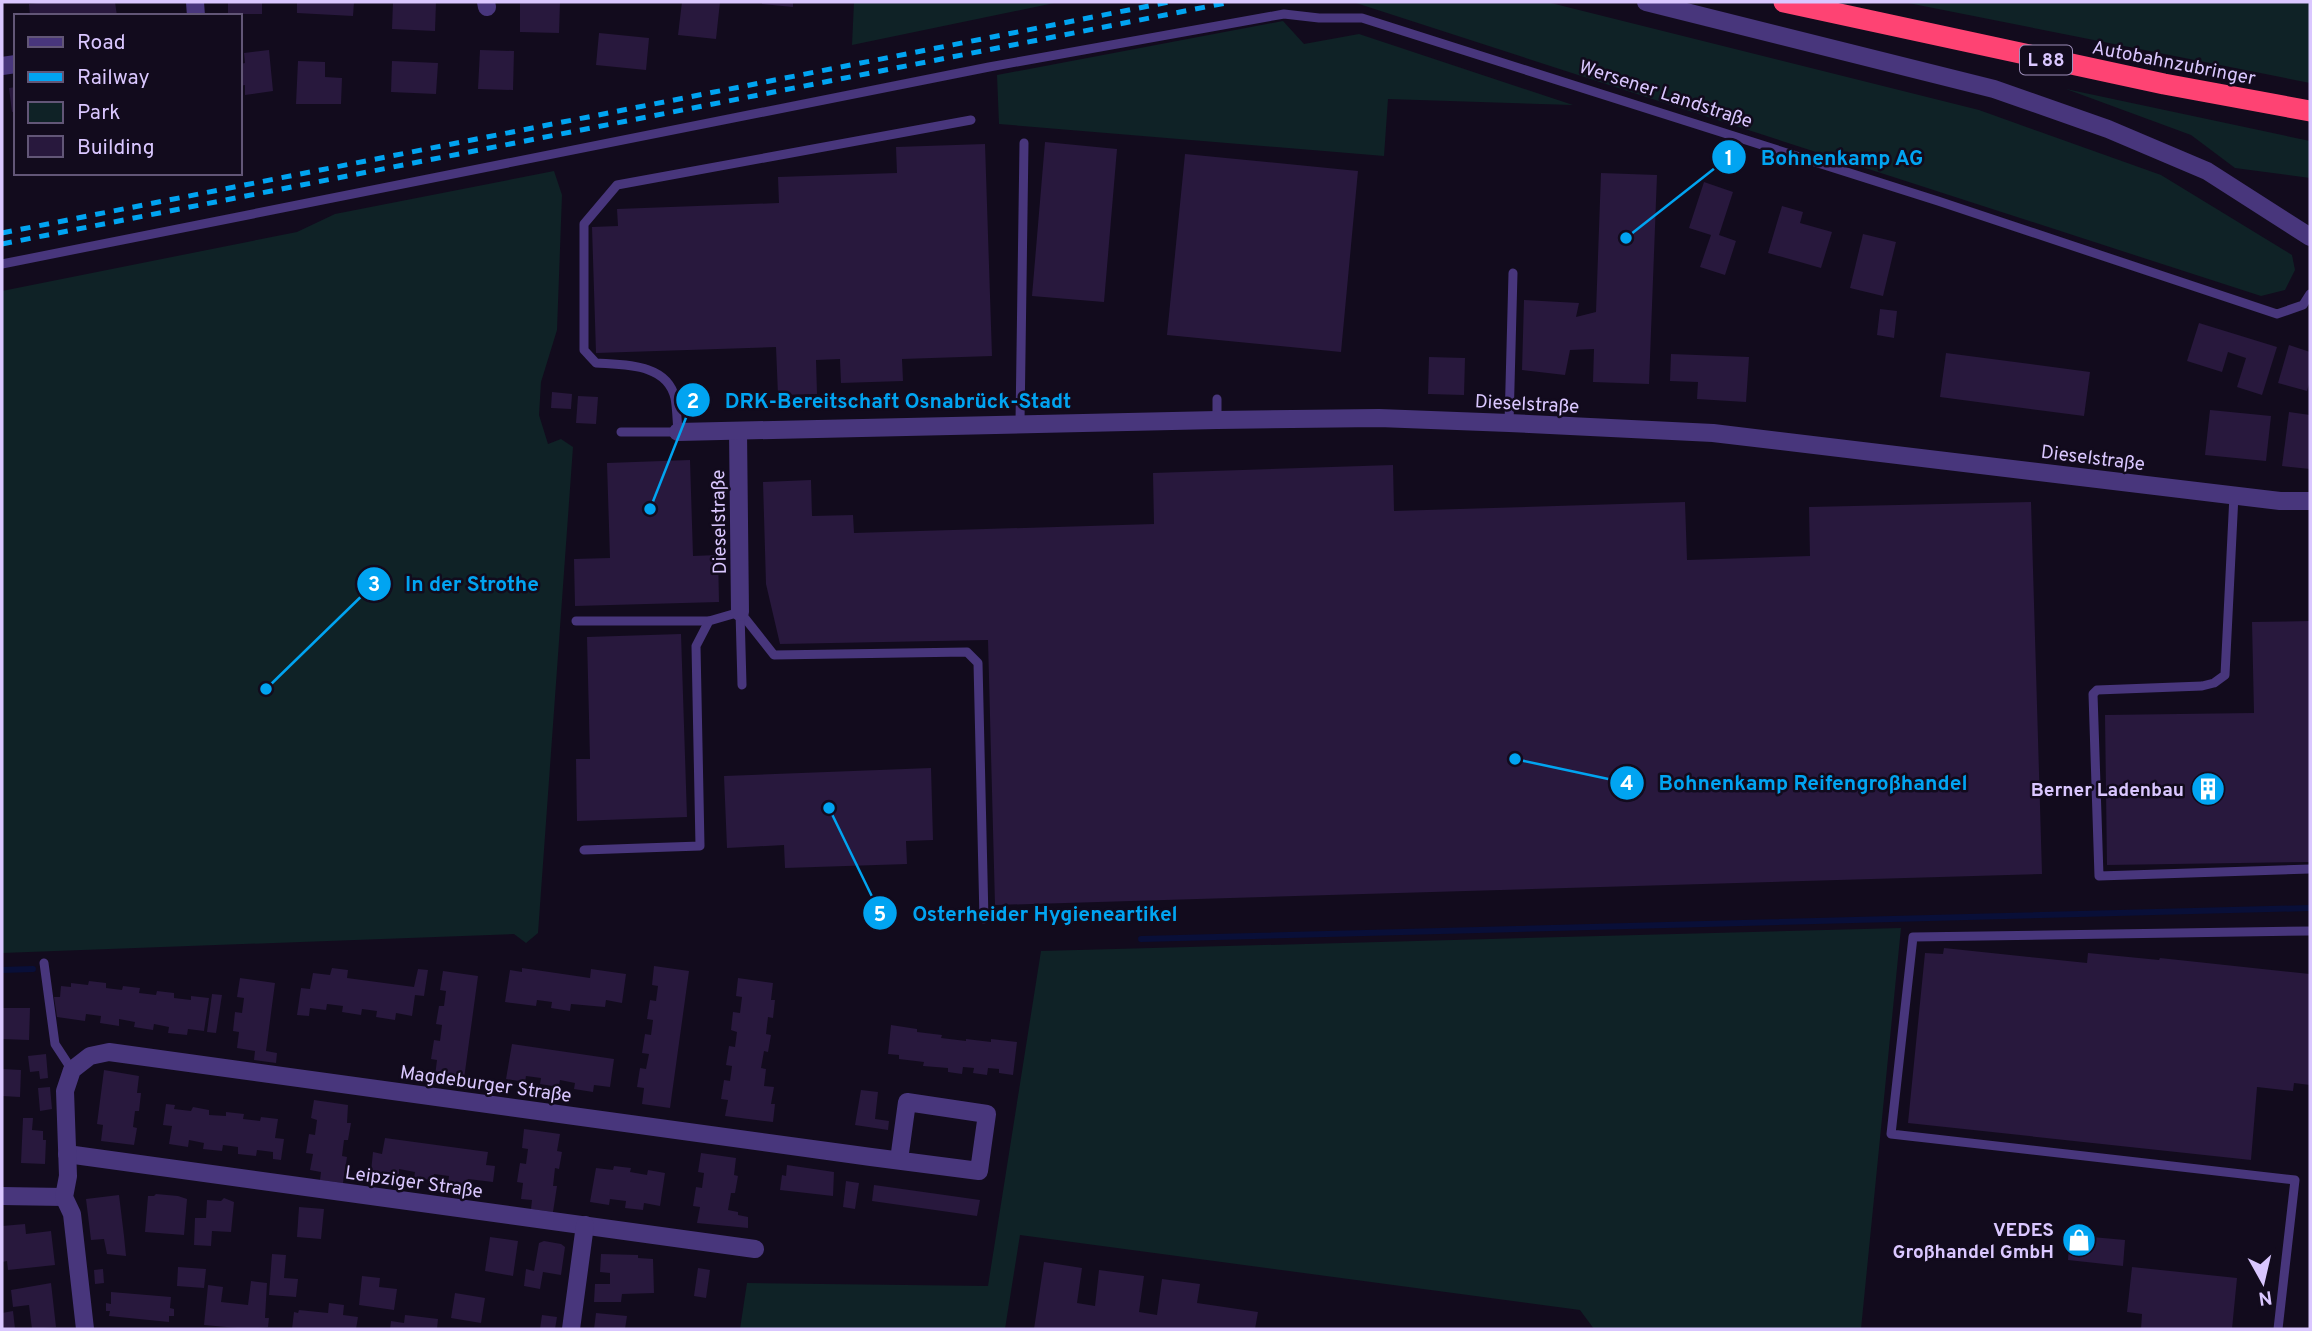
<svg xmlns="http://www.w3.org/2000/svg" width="2312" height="1331" viewBox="0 0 2312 1331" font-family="Overpass,sans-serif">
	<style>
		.green { fill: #0f2226 }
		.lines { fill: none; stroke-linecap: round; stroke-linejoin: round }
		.stream { stroke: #090f38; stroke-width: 6 }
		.building { fill: #28183d }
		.lane { stroke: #48367c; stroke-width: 9 }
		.street { stroke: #48367c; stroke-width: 18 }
		.highway { stroke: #fe4373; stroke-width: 21 }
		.rail { stroke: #01a4f1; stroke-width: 5; stroke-dasharray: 10 9; stroke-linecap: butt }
		.labels { text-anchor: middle; stroke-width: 5; stroke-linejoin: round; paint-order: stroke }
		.shield { fill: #120b1d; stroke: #9e8fbb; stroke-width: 2 }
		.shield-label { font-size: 18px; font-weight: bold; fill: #dac7ff }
		.street-label { font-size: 19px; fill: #dac7ff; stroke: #120b1d }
		.poi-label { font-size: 19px; font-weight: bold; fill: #dac7ff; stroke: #120b1d; text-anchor: end }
		.leader { fill: none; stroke: #01a4f1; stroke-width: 2.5 }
		.callout-dot { fill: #01a4f1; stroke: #120b1d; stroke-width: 2.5 }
		.mark-label { font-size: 21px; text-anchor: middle; font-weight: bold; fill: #fff }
		.callout-label { font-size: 21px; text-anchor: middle; font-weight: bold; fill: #01a4f1; stroke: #120b1d; stroke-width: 5; stroke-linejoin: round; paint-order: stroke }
	</style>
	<rect width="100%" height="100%" fill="#120b1d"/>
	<g class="green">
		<path d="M854 2H1059L852 45Z"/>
		<path d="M1362 2H1547L1979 110 2161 175 2292 255 2295 270 2285 290 2261 296 1356 3Z"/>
		<path d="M1903 2H2310V83Z"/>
		<path d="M1283 21 1304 44 1359 34 1573 105 1388 99 1384 156 999 124 997 75Z"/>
		<path d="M2066 89 2310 141V178L2235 168 2191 135Z"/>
		<path d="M554 171 562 195 557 330 541 382 539 415 548 444 561 439 573 447 538 933 526 943 514 934 2 953V291L297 232 335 214Z"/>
		<path d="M1901 928 1861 1329H1594L1580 1310 1020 1235 1005 1329H740L747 1283 988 1286 1041 951Z"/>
	</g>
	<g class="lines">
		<g class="stream">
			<path d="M1141 939 2310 908"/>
			<path d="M2 970 33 969"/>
		</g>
	</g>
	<g class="building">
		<path d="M46 2H115L117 16H30L29 4Z"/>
		<rect x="228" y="2" width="34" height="12"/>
		<path d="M297 2H354L353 16 297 13Z"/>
		<path d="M393 2H436L435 31 392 29Z"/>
		<path d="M520 2H560L559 33 520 32Z"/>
		<path d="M682 2H720L716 39 678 35Z"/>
		<path d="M762 2H793V7L762 4Z"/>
		<path d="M599 33 649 38 646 70 596 65Z"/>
		<path d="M269 50 273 91 245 95V85L240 86V64L245 63 244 53Z"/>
		<path d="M480 50 514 51 513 90 478 89Z"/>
		<path d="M298 61 325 62V77L342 78 341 104H296Z"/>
		<path d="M392 61 438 63 436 94 391 92Z"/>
		<path d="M16 87V111L12 112 9 88Z"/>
		<path d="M1045 142 1117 149 1104 302 1032 296Z"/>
		<path d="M985 144 992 356 902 359 903 381 841 383 840 359 816 360 817 394 778 395 776 347 596 353 592 227 618 226 617 209 779 203 778 177 897 173 896 147Z"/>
		<path d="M1185 154 1358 171 1341 352 1167 335Z"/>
		<path d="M1601 173 1657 175 1649 384 1593 382 1594 349 1570 350 1565 375 1522 370 1524 300 1579 303 1576 317 1596 312Z"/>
		<path d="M1704 182 1733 192 1719 235 1736 241 1725 275 1700 267 1711 235 1689 228Z"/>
		<path d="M1782 206 1803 212 1800 223 1832 232 1821 268 1768 253Z"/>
		<path d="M1863 234 1896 242 1883 296 1850 288Z"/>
		<path d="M1880 309 1897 311 1894 338 1877 335Z"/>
		<path d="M2199 323 2277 347 2262 395 2237 387 2246 358 2228 352 2222 372 2187 361Z"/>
		<path d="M2289 345 2310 352V381L2307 391 2278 383Z"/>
		<path d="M1946 353 2090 372 2084 416 1940 397Z"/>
		<path d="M1671 354 1749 357 1746 402 1697 399 1698 382 1670 381Z"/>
		<path d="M1429 357 1465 358 1464 395 1428 394Z"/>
		<path d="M552 392 572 394 571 409 551 408Z"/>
		<path d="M578 396 598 397 596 424 576 423Z"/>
		<path d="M2210 410 2271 416 2266 461 2205 455Z"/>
		<path d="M2289 412 2310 415V469L2282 466Z"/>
		<path d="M690 460 693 556 718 555 719 602 575 606 574 559 610 558 607 463Z"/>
		<path d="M1393 465 1394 511 1685 502 1687 560 1810 556 1809 507 2031 502 2042 874 995 905 988 640 780 644 766 584 763 482 811 480 812 516 853 515 854 533 1154 524 1153 473Z"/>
		<path d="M2310 621V862L2107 865 2105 715 2254 713 2252 622Z"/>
		<path d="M681 634 687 817 577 821 576 759H590L587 637Z"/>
		<path d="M931 768 933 840 906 841 907 864 785 868 784 845 727 848 724 776Z"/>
		<path d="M1944 948 2087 963 2088 953 2159 960 2160 958 2310 974V1085L2294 1083 2293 1091 2257 1087 2251 1160 1908 1123 1925 953 1943 954Z"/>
		<path d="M654 966 689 971 670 1108 642 1104 644 1088 637 1087 640 1068 646 1069 649 1054 642 1053 645 1034 651 1035 653 1020 647 1019 650 1000 656 1001 658 986 652 985Z"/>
		<path d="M332 968 348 970 347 978 414 987 418 969 428 970 424 996 415 995 412 1016 396 1013 395 1020 376 1017 377 1011 362 1009 361 1015 342 1012 343 1006 327 1004 326 1010 310 1008 309 1016 297 1015 301 988 310 989 313 973 330 975Z"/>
		<path d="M522 968 590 978 591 969 626 974 622 1003 606 1000 605 1007 571 1004 570 1011 551 1008 552 1002 537 1000 536 1006 505 1002 510 970 522 972Z"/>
		<path d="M443 971 478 976 464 1079H469L467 1089 445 1086 447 1077 435 1076 437 1060 431 1059 434 1040 440 1041 442 1025 436 1024 439 1006H444L446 991 440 990Z"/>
		<path d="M240 978 275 983 266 1051 277 1053 276 1063 254 1060 255 1051 237 1048 239 1032 233 1031 235 1012 242 1013 244 998 237 997Z"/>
		<path d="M738 978 773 983 771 1000H775L773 1018 768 1017 766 1034 771 1035 768 1052 764 1051 761 1068 766 1069 764 1086 774 1087 771 1104H775L773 1122 725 1116 728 1100 721 1099 724 1080 730 1081 732 1066 726 1065 729 1046 735 1047 737 1032 731 1030 733 1012 740 1013 742 997 736 996Z"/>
		<path d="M89 981 106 983V988L122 990 123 986 140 988 139 993 156 995 157 991 174 993V998L191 1000V996L209 998 204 1031 188 1029 187 1035 168 1033 169 1027 154 1024 153 1030 134 1027 135 1022 119 1019V1026L100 1023 101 1016 86 1014 85 1021 57 1017 54 997H60L61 986 71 987V983L88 985Z"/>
		<path d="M212 994 222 995 216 1033 207 1032Z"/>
		<path d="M2 1008H30L29 1040 2 1039Z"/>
		<path d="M891 1025 917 1029V1032L942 1035 941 1038 966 1041V1039L991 1042V1039L1017 1042 1013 1075 999 1073V1069L988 1068 987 1075 973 1073 974 1068 963 1067 962 1074 948 1072V1068L923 1066 924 1062 899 1059V1055L888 1054Z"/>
		<path d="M512 1044 614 1059 610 1087 594 1085 593 1092 574 1089 575 1083 560 1080 559 1087 540 1084 541 1078 526 1076 525 1082 506 1079Z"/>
		<path d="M46 1054 48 1078 40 1079 39 1071 30 1072 28 1056Z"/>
		<path d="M2 1069 21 1070 20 1097 2 1096Z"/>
		<path d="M104 1070 139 1076 137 1093H141L139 1111H135L133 1127 137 1128 134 1145 101 1141 103 1125 97 1124Z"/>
		<path d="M50 1087 52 1109 40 1111 38 1088Z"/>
		<path d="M861 1090 878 1092 875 1119 889 1121 888 1130 855 1125Z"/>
		<path d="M314 1100 348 1105 347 1123H351L348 1140H344L342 1156 347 1157 343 1183 320 1180 321 1172 310 1170 313 1154 306 1153 309 1134 315 1135 317 1120 311 1118Z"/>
		<path d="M166 1104 175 1105 174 1109 191 1111 193 1107 209 1110V1115L226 1116V1112L244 1114 243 1119 260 1121 261 1117 278 1119 275 1138 284 1139 281 1160 273 1159V1152L257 1150 256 1156 238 1154V1147L223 1145 222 1151 203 1149 204 1143 189 1140 188 1147 169 1144 172 1126 163 1125Z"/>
		<path d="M23 1118H33L32 1130 43 1131V1140H46L45 1164 21 1163Z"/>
		<path d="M524 1129 560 1134 557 1151 562 1152 559 1169 555 1168 553 1186H557L553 1212 531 1209 532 1200 521 1199 523 1183 517 1182 520 1163 526 1164 528 1149 522 1148Z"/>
		<path d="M385 1138 488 1152 486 1165 495 1166 493 1182 468 1179 467 1185 448 1183 449 1176 434 1174 433 1180 414 1178 415 1172 399 1169V1176L371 1172 373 1152 382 1154Z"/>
		<path d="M701 1153 736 1158 734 1175 738 1176 735 1193H731L728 1210 738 1212V1215L748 1217V1228L697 1223 700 1207 693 1206 696 1187 702 1188 704 1173 698 1172Z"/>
		<path d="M787 1165 834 1172 833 1196 780 1190 782 1175 786 1176Z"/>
		<path d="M614 1166 631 1168 630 1172 647 1175 648 1170 665 1173 660 1206 644 1203 643 1210 625 1208 626 1201 610 1199 609 1205 590 1202 596 1168 613 1170Z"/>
		<path d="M846 1181 859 1183 855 1209 843 1207Z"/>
		<path d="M874 1185 980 1200 977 1216 872 1201Z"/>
		<path d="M156 1194 178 1196 187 1199 184 1235 145 1232 148 1196H154Z"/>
		<path d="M119 1195 124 1236 126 1256 107 1254 104 1239 91 1240 86 1199Z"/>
		<path d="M224 1198 234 1202 231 1232 212 1231 211 1246 194 1245 195 1218H206L207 1200 221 1201Z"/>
		<path d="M299 1207 324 1209 321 1239 297 1237Z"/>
		<path d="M25 1224 26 1234 51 1231 55 1265 8 1270 7 1261 2 1262V1226Z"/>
		<path d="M2070 1235 2125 1240 2123 1266 2068 1260Z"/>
		<path d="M490 1237 518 1241 513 1276 485 1271Z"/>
		<path d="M544 1241 561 1244 565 1247 561 1275 543 1272 540 1289 524 1286 526 1269 534 1271 539 1243Z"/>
		<path d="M272 1254 286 1255 284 1278 298 1279 296 1297 269 1295Z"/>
		<path d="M601 1254 638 1255V1258L653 1259 654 1293 622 1294 621 1302H594L595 1284H610V1273L600 1272Z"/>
		<path d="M1044 1262 1082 1268 1077 1303 1095 1306 1099 1270 1144 1276 1139 1312 1157 1315 1162 1279 1200 1284 1197 1303 1258 1312 1255 1329H1034Z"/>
		<path d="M178 1267 206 1269 204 1288 177 1286Z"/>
		<path d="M2132 1267 2237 1278 2232 1329H2141L2142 1314 2127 1312Z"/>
		<path d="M698 1268 710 1270 706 1298 694 1296Z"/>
		<path d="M103 1269 104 1283 95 1284 94 1270Z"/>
		<path d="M362 1276 380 1278 379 1287 397 1289 394 1310 359 1305Z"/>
		<path d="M251 1281 267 1283 265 1318H269L268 1327 248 1329 204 1325 208 1285 223 1287 221 1302 248 1305Z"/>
		<path d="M51 1283 56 1327 32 1329 29 1305 13 1307 11 1290Z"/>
		<path d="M111 1292 171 1297 170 1308 174 1309V1316H169V1322L109 1316 110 1311H106V1303L111 1304Z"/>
		<path d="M455 1293 485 1298 481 1323 451 1318Z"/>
		<path d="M329 1303 344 1305 343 1315 358 1317 356 1329H292L294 1312 298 1313 299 1310 328 1313Z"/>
		<path d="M13 1311 15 1329H2V1313Z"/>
		<path d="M596 1313 627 1316 625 1329H594Z"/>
		<path d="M405 1315 438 1319 437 1329H390L391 1321 404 1323Z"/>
		<path d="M542 1315 557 1317 555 1329H540Z"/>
	</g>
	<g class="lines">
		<g class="lane">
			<path d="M2 264 989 67 1284 14 1319 18H1362L1938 201 2277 314 2303 305 2310 294"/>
			<path d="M1217 420V399"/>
			<path d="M1020 423 1024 143"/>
			<path d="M1509 423 1513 273"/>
			<path d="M621 432H678C677 421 677 409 675 398 667 363 624 365 596 363L584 350V224L617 185 971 120"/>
			<path d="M2234 495 2225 675 2214 683 2202 686 2097 690 2093 694 2099 876 2310 869"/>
			<path d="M740 612 774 655 967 652 978 663 984 919"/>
			<path d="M740 612 742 685"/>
			<path d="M576 621H709"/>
			<path d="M584 850 700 846 696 646 709 621 740 612"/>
			<path d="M44 963 55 1044 72 1070"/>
			<path d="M2278 1329 2295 1180 1891 1134 1913 937 2310 931"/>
		</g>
		<g class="street">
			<path d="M195 2 196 16"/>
			<path d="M486 2 487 7"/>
			<path d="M1646 2 1994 89 2108 129 2207 171 2310 237"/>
			<path d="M2 66 16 64"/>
			<path d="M738 431 740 612"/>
			<path d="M678 432 1217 420 1379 418 1509 423 1713 433 2280 501H2310"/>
			<path d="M67 1154 755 1249"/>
			<path d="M2 1196 64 1197"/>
			<path d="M85 1329 72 1214 64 1197 68 1176 65 1091 72 1070 90 1056 109 1052 871 1157 979 1171 987 1114 907 1102 899 1160"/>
			<path d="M571 1329 585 1225"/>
		</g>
		<path class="highway" d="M1784 2 2164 84 2310 111"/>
		<g class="rail">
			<path d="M2 233 1169 2"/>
			<path d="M2 244 1231 2"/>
		</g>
	</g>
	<defs>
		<g id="building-disc" transform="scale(1.75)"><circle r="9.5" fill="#01a4f1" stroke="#120b1d"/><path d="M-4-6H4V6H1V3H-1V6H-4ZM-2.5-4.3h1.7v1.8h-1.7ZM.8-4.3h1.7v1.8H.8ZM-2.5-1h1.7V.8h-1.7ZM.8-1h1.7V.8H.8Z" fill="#fff"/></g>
		<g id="shop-disc" transform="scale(1.75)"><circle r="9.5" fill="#01a4f1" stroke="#120b1d"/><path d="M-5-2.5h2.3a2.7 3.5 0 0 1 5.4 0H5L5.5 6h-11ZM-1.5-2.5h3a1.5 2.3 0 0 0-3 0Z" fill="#fff"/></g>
	</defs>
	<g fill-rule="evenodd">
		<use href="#building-disc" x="2208" y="789"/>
		<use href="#shop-disc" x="2079" y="1240"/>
	</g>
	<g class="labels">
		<rect class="shield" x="2020" y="45.5" width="52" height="29" rx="5"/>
		<g class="shield-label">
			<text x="2046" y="66">L 88</text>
		</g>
		<g class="street-label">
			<text transform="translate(2174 62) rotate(11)" y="7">Autobahnzubringer</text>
			<text transform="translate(1666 93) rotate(18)" y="7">Wersener Landstraße</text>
			<text transform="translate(1527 403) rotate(3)" y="7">Dieselstraße</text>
			<text transform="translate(2093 457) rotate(7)" y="7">Dieselstraße</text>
			<text transform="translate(718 522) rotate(-91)" y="7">Dieselstraße</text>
			<text transform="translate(486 1083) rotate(8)" y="7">Magdeburger Straße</text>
			<text transform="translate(414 1181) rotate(8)" y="7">Leipziger Straße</text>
		</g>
		<g class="poi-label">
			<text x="2184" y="796">Berner Ladenbau</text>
			<text x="2054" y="1236">VEDES<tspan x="2054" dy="22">Großhandel GmbH</tspan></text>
		</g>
	</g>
	<path class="leader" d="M1626 238L1729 157M650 509L693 400M266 689L374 584M1515 759L1627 783M829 808L880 913"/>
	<g class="callout-dot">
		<circle cx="1626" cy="238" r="7"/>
		<circle cx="650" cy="509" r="7"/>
		<circle cx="266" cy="689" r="7"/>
		<circle cx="1515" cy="759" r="7"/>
		<circle cx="829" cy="808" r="7"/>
		<circle cx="1729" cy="157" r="18"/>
		<circle cx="693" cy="400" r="18"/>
		<circle cx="374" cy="584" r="18"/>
		<circle cx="1627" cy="783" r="18"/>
		<circle cx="880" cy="913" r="18"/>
	</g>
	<g class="mark-label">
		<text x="1729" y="165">1</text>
		<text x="693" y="408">2</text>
		<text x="374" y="591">3</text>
		<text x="1627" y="790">4</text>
		<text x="880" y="921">5</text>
	</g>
	<g class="callout-label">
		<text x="1842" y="165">Bohnenkamp AG</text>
		<text x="898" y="408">DRK-Bereitschaft Osnabrück-Stadt</text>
		<text x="472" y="591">In der Strothe</text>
		<text x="1813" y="790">Bohnenkamp Reifengroßhandel</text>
		<text x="1045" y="921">Osterheider Hygieneartikel</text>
	</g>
	<rect width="2312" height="1331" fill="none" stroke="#dac7ff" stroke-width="7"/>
	<rect x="14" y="14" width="228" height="161" fill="#120b1d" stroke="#625677" stroke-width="2"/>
	<rect x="28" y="37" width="35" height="10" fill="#48367c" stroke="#625677" stroke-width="2"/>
	<text x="77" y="49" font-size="21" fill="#dac7ff">Road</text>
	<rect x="28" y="72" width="35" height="10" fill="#01a4f1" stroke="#625677" stroke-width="2"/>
	<text x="77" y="84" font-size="21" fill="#dac7ff">Railway</text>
	<rect x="28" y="102" width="35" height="21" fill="#0f2226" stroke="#625677" stroke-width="2"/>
	<text x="77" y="119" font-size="21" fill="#dac7ff">Park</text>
	<rect x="28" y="136" width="35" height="21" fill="#28183d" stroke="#625677" stroke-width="2"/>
	<text x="77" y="154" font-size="21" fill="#dac7ff">Building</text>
	<g transform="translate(2263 1282) rotate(172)" stroke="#120b1d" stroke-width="5" paint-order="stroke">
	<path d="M0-5L12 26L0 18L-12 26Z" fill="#dac7ff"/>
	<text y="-10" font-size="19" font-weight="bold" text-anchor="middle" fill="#dac7ff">N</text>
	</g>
</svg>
